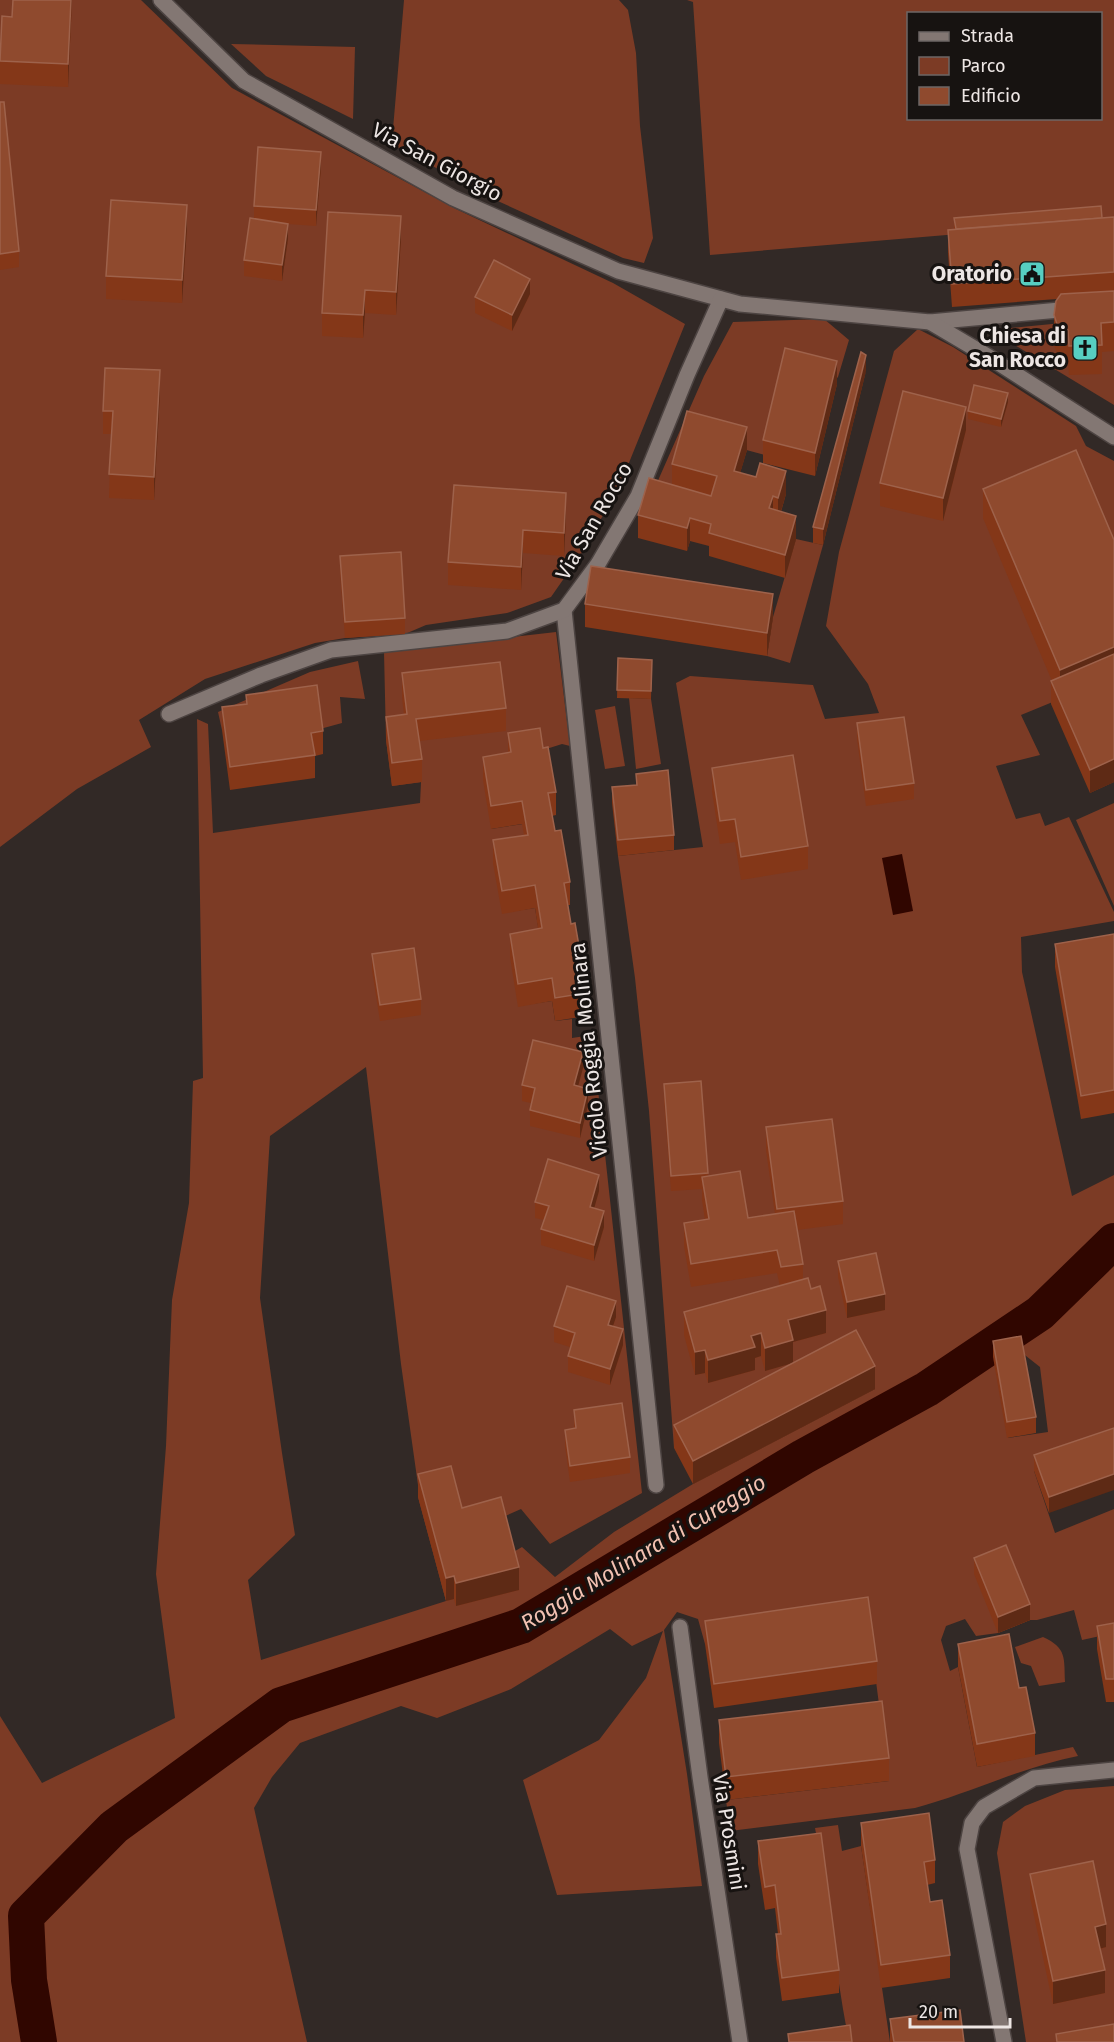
<svg xmlns="http://www.w3.org/2000/svg" width="1114" height="2042" viewBox="0 0 1114 2042" font-family="'Fira Sans',sans-serif">
	<style>
		.green { fill: #7c3b25; fill-rule: evenodd }
		.water { fill: #300600 }
		.lines { fill: none; stroke-linecap: round; stroke-linejoin: round }
		.canal { stroke: #300600; stroke-width: 36 }
		.minor-casing { stroke: #4d4442; stroke-width: 18 }
		.minor { stroke: #837773; stroke-width: 15 }
		.wall { fill: #843718 }
		.shaded-wall { fill: #5e2a15 }
		.building { fill: #8f4a2e; stroke: #9e624b; stroke-width: 1.5 }
		.labels { text-anchor: middle; stroke-width: 6; stroke-linejoin: round; paint-order: stroke }
		.street-label { font-size: 21px; fill: #ede6e4; stroke: #171311 }
		.poi-label { font-size: 21px; font-weight: bold; fill: #ede6e4; stroke: #171311; text-anchor: end }
		.water-label { font-size: 22px; font-style: italic; fill: #f2c1b1; stroke: #171311 }
	</style>
	<rect width="100%" height="100%" fill="#322926"/>
	<g class="green">
		<path d="M0 0H141L232 88 456 209 613 283 685 324 620 485 583 551 551 597 507 613 426 625 405 634 345 638 315 643 205 679 139 720 151 747 77 789 0 847Z"/>
		<path d="M404 0H619L628 10 636 53 640 126 653 238 644 263 623 258 500 202 395 146 393 129Z"/>
		<path d="M687 0H1114V221L710 255 693 2ZM908 14H1100V118H908Z"/>
		<path d="M231 44 355 47 353 119 266 76Z"/>
		<path d="M1114 318V405L990 330Z"/>
		<path d="M824 319 849 340 838 377 765 455 687 434 672 487 649 501 704 376 733 322Z"/>
		<path d="M918 329 953 347 1076 426 1086 446 1114 461V570L1060 699 1021 715 1040 755 996 766 1016 819 1040 813 1045 826 1069 817 1114 912V921L1021 937 1022 972 1072 1196 1114 1175V1230L1049 1287 1069 1308 1114 1255V1444L1034 1471 1055 1533 1114 1509V1633L1082 1640 1074 1610 1037 1620H1030L998 1633 976 1636 965 1619 946 1626 941 1640 950 1671 958 1667 977 1767 1073 1747 1078 1756C1022 1767 971 1793 915 1808L730 1831 726 1800 889 1781 868 1620 705 1644 698 1619 677 1612 664 1630 687 1774 702 1886 557 1895 523 1780 599 1740 646 1678 663 1631 632 1646 610 1629 511 1689 437 1718 401 1706 300 1743 272 1777 254 1808 307 2042H0V1716L42 1783 175 1718 156 1574 166 1446 172 1300 189 1203 193 1081 203 1078 197 719 208 724 213 833 420 803 421 782 392 786 386 740 384 652 556 632 570 746 562 744 540 751 491 829 523 824 530 857 502 913 535 908 542 951 518 1006 552 1001 555 1021 572 1019V1038L592 1035 642 1493 550 1544 521 1509 503 1517 510 1554 522 1547 555 1577 614 1532 693 1484 875 1389 674 1448 649 1111 635 978 618 856 703 847 676 683 690 676 813 685 825 719 879 713 868 684 826 626 839 552 894 351ZM366 1067 401 1364 418 1485V1497L446 1601 261 1660 248 1580 295 1535 282 1453 260 1298 270 1136ZM1021 1352 1040 1367 1048 1432 1008 1438Z"/>
		<path d="M796 539 823 545 790 663 767 656 773 617Z"/>
		<path d="M358 661 365 699 340 697 342 723 320 729 247 727 222 730 218 712 310 672Z"/>
		<path d="M629 698 651 699 661 764 636 769Z"/>
		<path d="M615 706 625 766 605 769 595 710Z"/>
		<path d="M1114 803V906L1076 820Z"/>
		<path d="M1043 1637C1067 1648 1064 1658 1065 1682L1039 1686 1031 1666 1021 1663 1015 1647Z"/>
		<path d="M1114 1786V2042H1026L997 1853 1003 1822 1025 1806 1065 1790Z"/>
		<path d="M838 1825 842 1851 861 1846 890 2042H849C835 1971 829 1899 815 1828Z"/>
	</g>
	<path class="water" d="M902 854 913 911 893 915 882 858Z"/>
	<g class="lines">
		<path class="canal" d="M39 2042 29 1980 26 1916 114 1827 281 1705 521 1626 803 1457 927 1389 1040 1313 1114 1241"/>
		<g class="minor-casing">
			<g id="minor">
				<path d="M161 0 244 81 453 198 618 271 740 304 930 322 1114 305"/>
				<path d="M930 322 989 357 1114 437"/>
				<path d="M564 610 656 1485"/>
				<path d="M169 714 261 675 331 650 507 631 564 610 598 564 638 496 687 375 721 299"/>
				<path d="M680 1627 700 1777 740 2042"/>
				<path d="M1004 2042 967 1849 972 1823 984 1807 1034 1778 1114 1770"/>
			</g>
		</g>
		<use href="#minor" class="minor"/>
	</g>
	<g class="wall">
		<path d="M72 0 68 87 0 84V59L12 17Z"/>
		<path d="M0 102 19 251V267L0 270Z"/>
		<path d="M321 167 316 226 288 224V239L282 281 244 276V260L254 219V206Z"/>
		<path d="M1114 217V351L1102 352V374L1069 375 1068 359 1057 353 1054 345V315L1057 299 952 307 948 253V230L954 229V218H1102Z"/>
		<path d="M187 228 182 303 106 299V276Z"/>
		<path d="M401 239 396 315 365 313 363 338 322 336V313Z"/>
		<path d="M530 294 512 331 475 313V297Z"/>
		<path d="M866 371 823 545 813 543V527Z"/>
		<path d="M837 384 815 476 763 463V440Z"/>
		<path d="M160 393 154 500 109 498 111 434H103V411Z"/>
		<path d="M1008 402 1001 427 968 419V411Z"/>
		<path d="M966 430 943 521 880 506V483Z"/>
		<path d="M747 450 740 473 786 494 781 512 796 539 785 578 709 556V546L690 541 687 551 638 538V515L672 484V464Z"/>
		<path d="M454 485 566 516 564 556 523 553 521 590 448 585V562Z"/>
		<path d="M983 489 1114 540V782L1090 793 1051 704V681H1052L983 518Z"/>
		<path d="M340 556 405 618V634L345 638 340 572Z"/>
		<path d="M585 604 773 617 767 656 585 627Z"/>
		<path d="M618 658 652 660 651 699 617 698Z"/>
		<path d="M402 673 506 708V731L419 741 422 759V782L392 786 386 740V717L404 715 402 697Z"/>
		<path d="M246 695 323 731V754L315 756V778L230 790 222 730V707L246 705Z"/>
		<path d="M857 723 914 783V799L866 806 857 739Z"/>
		<path d="M508 733 543 748 556 792V815L552 816 555 831 570 882V905H568L584 998 580 999V1017L555 1021 552 1001 518 1007 510 957V934L538 929 535 908 502 914 493 863V840L524 835 522 824 491 829 483 780V757L508 753Z"/>
		<path d="M712 768 808 846V869L741 880 735 842 720 844 712 791Z"/>
		<path d="M636 774 674 835V850L618 856 612 803V787L636 785Z"/>
		<path d="M1114 934V1113L1081 1119 1055 967V944Z"/>
		<path d="M372 954 421 999V1015L380 1021 372 970Z"/>
		<path d="M583 1068 578 1086 588 1105 580 1138 530 1126V1110L531 1103 522 1101V1085Z"/>
		<path d="M701 1081 708 1176 748 1218 775 1214 766 1150V1127L843 1201V1224L797 1230 803 1264V1280L811 1289 826 1333 793 1342V1363L875 1389 693 1484 674 1448V1425L792 1363 765 1371 761 1356 755 1358V1370L708 1383 705 1373 695 1375 684 1335V1312L780 1286 777 1273 691 1287 684 1246V1223L705 1220 702 1200V1189L671 1191 664 1100V1084Z"/>
		<path d="M599 1191 594 1208 604 1227 594 1261 541 1245V1229L544 1220 535 1218V1202Z"/>
		<path d="M838 1261 885 1310 847 1318 838 1277Z"/>
		<path d="M616 1317 613 1326 623 1345 610 1385 568 1372V1356L570 1347 554 1342V1326Z"/>
		<path d="M993 1341 1036 1417V1433L1007 1438 993 1357Z"/>
		<path d="M574 1410 630 1457V1473L570 1482 565 1446V1430L574 1429Z"/>
		<path d="M1114 1428 1049 1513 1034 1471V1455Z"/>
		<path d="M418 1474 462 1508 519 1590 456 1606 454 1599 446 1601 418 1497Z"/>
		<path d="M974 1558 1030 1620 998 1633 974 1574Z"/>
		<path d="M705 1621 877 1661V1684L714 1708 705 1644Z"/>
		<path d="M1114 1623V1702H1106L1097 1649V1626Z"/>
		<path d="M958 1644 1019 1688 1035 1733V1756L977 1767 958 1667Z"/>
		<path d="M719 1720 889 1758V1781L726 1800 719 1743Z"/>
		<path d="M861 1823 935 1860V1883L927 1885 930 1902 950 1955V1978L881 1988 861 1846Z"/>
		<path d="M758 1841 839 1970V1993L782 2001 776 1957V1934H778L775 1908 765 1910 758 1864Z"/>
		<path d="M1030 1874 1106 1947 1100 1949 1105 1993 1053 2004 1030 1897Z"/>
		<path d="M890 2019 964 2042H890Z"/>
	</g>
	<g class="shaded-wall">
		<path d="M71 0H72L68 87V64Z"/>
		<path d="M321 152V167L316 226V210Z"/>
		<path d="M187 205V228L182 303V280Z"/>
		<path d="M401 216V239L396 315V292Z"/>
		<path d="M288 224V239L282 281V265Z"/>
		<path d="M530 279V294L512 331V315Z"/>
		<path d="M365 290V313L363 338V315Z"/>
		<path d="M866 355V371L823 545V529Z"/>
		<path d="M837 361V384L815 476V453Z"/>
		<path d="M160 370V393L154 500V477Z"/>
		<path d="M1008 393V402L1001 427V419Z"/>
		<path d="M966 407V430L943 521V498Z"/>
		<path d="M747 427V450L734 494V471Z"/>
		<path d="M786 471V494L778 521V498Z"/>
		<path d="M566 493V516L564 556V533Z"/>
		<path d="M773 496V519L769 508Z"/>
		<path d="M796 516V539L785 578V555Z"/>
		<path d="M690 518V541L687 551V528Z"/>
		<path d="M523 530V553L521 590V567Z"/>
		<path d="M773 594V617L767 656V633Z"/>
		<path d="M1114 647V677L1060 699V670Z"/>
		<path d="M1114 759V782L1090 793V770Z"/>
		<path d="M584 975V998L580 999 577 977Z"/>
		<path d="M583 1052V1068L574 1101V1085Z"/>
		<path d="M588 1089V1105L580 1138V1123Z"/>
		<path d="M599 1175V1191L590 1223V1207Z"/>
		<path d="M604 1211V1227L594 1261V1245Z"/>
		<path d="M885 1294V1310L847 1318V1302Z"/>
		<path d="M616 1301V1317L608 1341V1325Z"/>
		<path d="M826 1310V1333L793 1342V1363L765 1371V1348L788 1320Z"/>
		<path d="M623 1329V1345L610 1385V1369Z"/>
		<path d="M761 1333V1356L755 1358V1370L708 1383V1360L751 1336Z"/>
		<path d="M705 1350V1373L695 1375V1352Z"/>
		<path d="M875 1366V1389L693 1484V1461Z"/>
		<path d="M1114 1474V1490L1049 1513V1497Z"/>
		<path d="M519 1567V1590L456 1606V1583Z"/>
		<path d="M454 1576V1599L446 1601V1578Z"/>
		<path d="M1030 1604V1620L998 1633V1617Z"/>
		<path d="M1106 1924V1947L1095 1950V1927Z"/>
		<path d="M1105 1970V1993L1053 2004V1981Z"/>
	</g>
	<g class="building">
		<path d="M13 0H71L68 64 0 61 2 16 12 17Z"/>
		<path d="M0 102H4L19 251 0 254Z"/>
		<path d="M258 147 321 152 316 210 254 206Z"/>
		<path d="M111 200 187 205 182 280 106 276Z"/>
		<path d="M1101 206 1102 218 956 229 954 218Z"/>
		<path d="M328 212 401 216 396 292 365 290 363 315 322 313Z"/>
		<path d="M1114 217V272L952 284 948 230Z"/>
		<path d="M250 218 288 224 282 265 244 260Z"/>
		<path d="M494 260 530 279 512 315 475 297Z"/>
		<path d="M1114 291V322L1101 323 1102 345 1069 346 1068 330 1057 324 1054 315 1056 301 1061 294Z"/>
		<path d="M785 348 837 361 815 453 763 440Z"/>
		<path d="M861 352 866 355 823 529 813 527Z"/>
		<path d="M105 368 160 370 154 477 109 474 113 411H103Z"/>
		<path d="M974 385 1008 393 1001 419 968 411Z"/>
		<path d="M903 391 966 407 943 498 880 483Z"/>
		<path d="M687 411 747 427 734 471 756 477 760 463 786 471 778 498 773 496 769 508 796 516 785 555 709 533 711 524 690 518 687 528 638 515 649 478 711 496 717 476 672 464Z"/>
		<path d="M1076 450 1114 540V647L1060 670 983 489Z"/>
		<path d="M454 485 566 493 564 533 523 530 521 567 448 562Z"/>
		<path d="M401 552 405 618 345 622 340 556Z"/>
		<path d="M591 566 773 594 767 633 585 604Z"/>
		<path d="M1114 654V759L1090 770 1051 681Z"/>
		<path d="M618 658 652 660 651 691 617 690Z"/>
		<path d="M500 662 506 708 416 719 422 759 392 763 386 717 407 714 402 673Z"/>
		<path d="M317 685 323 731 311 733 315 755 230 767 222 707 247 704 246 695Z"/>
		<path d="M904 717 914 783 866 790 857 723Z"/>
		<path d="M540 728 543 748 548 747 556 792 548 793 555 831 561 830 570 882 564 883 571 924 575 923 584 975 577 977 580 994 555 998 552 978 518 984 510 934 542 928 535 885 502 891 493 840 528 835 522 801 491 806 483 757 511 752 508 733Z"/>
		<path d="M793 755 808 846 741 857 735 819 720 821 712 768Z"/>
		<path d="M668 770 674 835 618 840 612 787 637 785 636 774Z"/>
		<path d="M1114 934V1090L1081 1096 1055 944Z"/>
		<path d="M414 948 421 999 380 1005 372 954Z"/>
		<path d="M533 1040 583 1052 574 1085 588 1089 580 1123 530 1110 535 1088 522 1085Z"/>
		<path d="M701 1081 708 1173 671 1176 664 1084Z"/>
		<path d="M832 1119 843 1201 777 1209 766 1127Z"/>
		<path d="M548 1159 599 1175 590 1207 604 1211 594 1245 541 1229 549 1206 535 1202Z"/>
		<path d="M740 1171 748 1218 794 1211 803 1264 781 1267 777 1250 691 1264 684 1223 709 1219 702 1177Z"/>
		<path d="M876 1253 885 1294 847 1302 838 1261Z"/>
		<path d="M808 1278 811 1289 820 1286 826 1310 788 1320 793 1340 765 1348 761 1333 751 1336 755 1347 708 1360 705 1350 695 1352 684 1312Z"/>
		<path d="M567 1286 616 1301 608 1325 623 1329 610 1369 568 1356 575 1333 554 1326Z"/>
		<path d="M856 1330 875 1366 693 1461 674 1425Z"/>
		<path d="M1021 1336 1036 1417 1007 1422 993 1341Z"/>
		<path d="M622 1403 630 1457 570 1466 565 1430 576 1428 574 1410Z"/>
		<path d="M1114 1428V1474L1049 1497 1034 1455Z"/>
		<path d="M451 1466 462 1508 501 1497 519 1567 456 1583 454 1576 446 1578 418 1474Z"/>
		<path d="M1006 1545 1030 1604 998 1617 974 1558Z"/>
		<path d="M868 1597 877 1661 714 1684 705 1621Z"/>
		<path d="M1114 1623V1679H1106L1097 1626Z"/>
		<path d="M1009 1634 1019 1688 1026 1687 1035 1733 977 1744 958 1644Z"/>
		<path d="M882 1701 889 1758 726 1777 719 1720Z"/>
		<path d="M929 1813 935 1860 924 1862 930 1902 942 1900 950 1955 881 1965 861 1823Z"/>
		<path d="M821 1833 839 1970 782 1978 776 1934H781L775 1885 765 1887 758 1841Z"/>
		<path d="M1093 1861 1106 1924 1095 1927 1105 1970 1053 1981 1030 1874Z"/>
		<path d="M960 2010 964 2042H894L890 2019Z"/>
		<path d="M1114 2024V2042H1057L1056 2034Z"/>
		<path d="M850 2025 852 2042H789L788 2034Z"/>
	</g>
	<defs>
		<g id="civic-square" transform="scale(1.35)"><rect x="-9" y="-9" width="18" height="18" rx="4" fill="#57cec1" stroke="#171311"/><path d="M-.6-6.5H3V-4.5H.6V-3L4-1V1h2V6H-6V1h2V-1L-.6-3ZM-1.2 2.5V6h2.4V2.5Z" fill="#111"/></g>
		<g id="church-square" transform="scale(1.35)"><rect x="-9" y="-9" width="18" height="18" rx="4" fill="#57cec1" stroke="#171311"/><path d="M-1.2-6h2.4v3.5h3.3v2.4h-3.3V6h-2.4V-.1h-3.3v-2.4h3.3Z" fill="#111"/></g>
	</defs>
	<g fill-rule="evenodd">
		<use href="#civic-square" x="1032" y="274"/>
		<use href="#church-square" x="1085" y="348"/>
	</g>
	<g class="labels">
		<g class="street-label">
			<text transform="translate(437 162) rotate(28)" y="7">Via San Giorgio</text>
			<text transform="translate(594 521) rotate(-60)" y="7">Via San Rocco</text>
			<text transform="translate(589 1050) rotate(-96)" y="7">Vicolo Roggia Molinara</text>
			<text transform="translate(729 1832) rotate(81)" y="7">Via Prosmini</text>
		</g>
		<g class="poi-label">
			<text x="1012" y="281">Oratorio</text>
			<text x="1066" y="343">Chiesa di<tspan x="1066" dy="24">San Rocco</tspan></text>
		</g>
		<g class="water-label">
			<text transform="translate(643 1552) rotate(-31)" y="8">Roggia Molinara di Cureggio</text>
		</g>
	</g>
	<rect x="907" y="12" width="195" height="108" fill="#171311" stroke="#6d6765" stroke-width="1.5"/>
	<rect x="919" y="32" width="30" height="9" fill="#837773" stroke="#6d6765" stroke-width="1.5"/>
	<text x="961" y="42" font-size="18" fill="#ede6e4">Strada</text>
	<rect x="919" y="57" width="30" height="18" fill="#7c3b25" stroke="#6d6765" stroke-width="1.5"/>
	<text x="961" y="72" font-size="18" fill="#ede6e4">Parco</text>
	<rect x="919" y="87" width="30" height="18" fill="#8f4a2e" stroke="#6d6765" stroke-width="1.5"/>
	<text x="961" y="102" font-size="18" fill="#ede6e4">Edificio</text>
	<path d="M910 2018v9h100v-9" fill="none" stroke="#ede6e4" stroke-width="3"/>
	<text x="919" y="2018" font-size="18" fill="#ede6e4" stroke="#171311" stroke-width="4.5" paint-order="stroke">20 m</text>
</svg>
